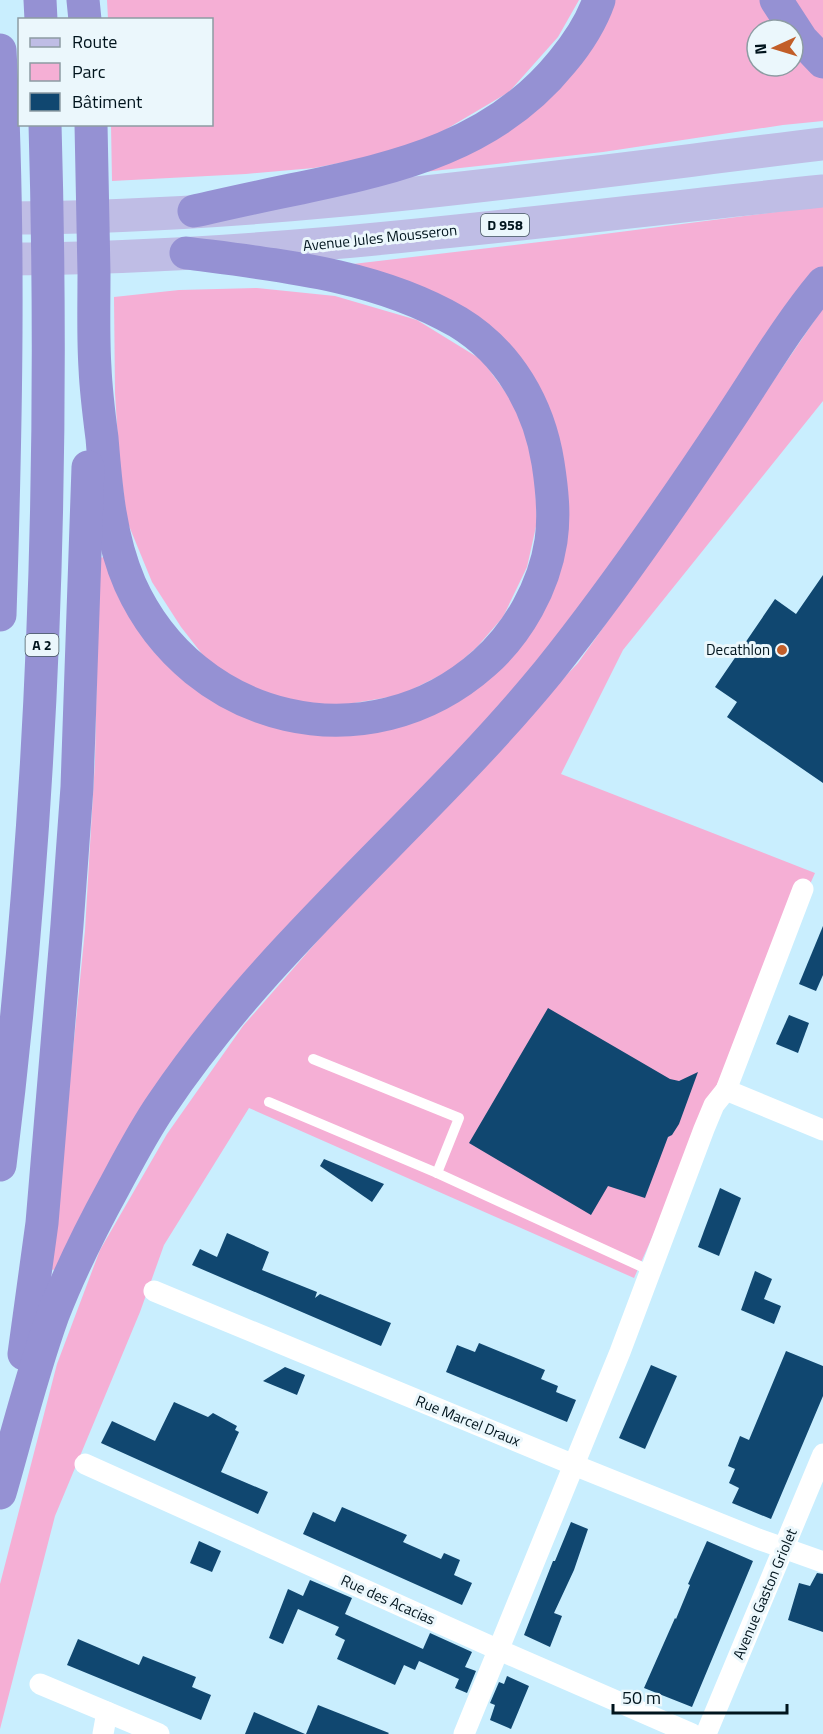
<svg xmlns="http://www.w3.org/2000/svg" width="823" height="1734" viewBox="0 0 823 1734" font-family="'Titillium Web',sans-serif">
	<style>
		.green { fill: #f5afd5 }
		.building { fill: #104770 }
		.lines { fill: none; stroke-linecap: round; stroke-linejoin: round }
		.lane { stroke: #fff; stroke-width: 10 }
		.street { stroke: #fff; stroke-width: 21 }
		.primary { stroke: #bfbde5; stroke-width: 33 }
		.highway { stroke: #9591d3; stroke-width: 33 }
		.poi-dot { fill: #c25e29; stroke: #ebf7fc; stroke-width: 2 }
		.labels { text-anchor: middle; stroke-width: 6; stroke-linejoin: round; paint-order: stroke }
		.shield { fill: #ebf7fc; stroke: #465860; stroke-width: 1.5 }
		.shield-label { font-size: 14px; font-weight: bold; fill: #00141d }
		.street-label { font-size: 15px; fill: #00141d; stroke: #ebf7fc }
		.poi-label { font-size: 15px; fill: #00141d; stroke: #ebf7fc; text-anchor: end }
	</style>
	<rect width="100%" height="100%" fill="#c9eefe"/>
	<g class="green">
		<path d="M107 0H579L558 37 509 92 438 134 391 153 314 168 246 174 112 181 111 125 212 124V20L108 19Z"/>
		<path d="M607 0H763L784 30H757V66H793V43L823 72V121L783 125 603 152 415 173 489 137Z"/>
		<path d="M792 0H823V42Z"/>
		<path d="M823 206V269L651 515 482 734 282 939 60 1269 51 1270 85 930 95 761 99 558 109 556 121 595 153 651 190 685 232 708 424 712 548 588 532 382 352 268 353 264 565 239Z"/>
		<path d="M257 288 335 296 417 320 482 360 515 405 529 446 535 482 537 522 527 567 503 617 477 647 451 670 401 695 331 707 275 699 218 668 206 659 181 627 152 582 127 521 119 457 115 393 114 297 179 290Z"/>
		<path d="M823 308V401L623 650 561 774 815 873 634 1278 249 1108 164 1245 140 1312 55 1516 0 1729V1584L57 1364 100 1250 167 1134 243 1026 368 883 578 663 649 563Z"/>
	</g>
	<g class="building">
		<path d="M823 575V783L727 717 737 702 715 687 775 599 796 614Z"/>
		<path d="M823 926V975L816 991 799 984Z"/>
		<path d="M548 1008 670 1079 679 1081 698 1072 679 1124 672 1135 668 1137 645 1198 608 1186 591 1215 469 1143Z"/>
		<path d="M789 1015 809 1023 798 1053 776 1044Z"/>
		<path d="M324 1159 384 1184 372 1202 320 1166Z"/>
		<path d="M720 1188 741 1198 719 1256 698 1247Z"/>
		<path d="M227 1233 269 1252 262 1270 317 1292 315 1298 320 1294 391 1323 381 1346 192 1265 200 1249 217 1257Z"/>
		<path d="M755 1271 772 1279 764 1299 781 1306 774 1324 741 1310Z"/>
		<path d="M479 1343 545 1370 541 1379 558 1386 556 1392 576 1400 567 1422 446 1372 457 1345 475 1352Z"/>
		<path d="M786 1351 823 1366V1396L771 1519 732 1503 739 1488 729 1483 735 1469 728 1466 740 1436 749 1440Z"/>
		<path d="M651 1365 677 1376 645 1449 619 1438Z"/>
		<path d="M285 1367 305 1375 297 1395 263 1381Z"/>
		<path d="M174 1402 208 1417 213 1413 237 1426 235 1430 239 1432 221 1472 268 1492 258 1514 101 1443 112 1421 155 1441Z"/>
		<path d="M342 1507 407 1535 403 1542 441 1559 444 1553 460 1560 454 1575 472 1583 462 1605 303 1534 313 1512 335 1522Z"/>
		<path d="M571 1522 588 1529 574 1570 554 1613 562 1616 550 1647 524 1635 553 1561H555Z"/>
		<path d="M199 1541 221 1551 212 1572 190 1563Z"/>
		<path d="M707 1541 753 1561 692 1707 644 1688 675 1618 676 1619 690 1585 688 1584Z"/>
		<path d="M817 1573 823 1574V1632L788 1620 799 1583 810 1586Z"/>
		<path d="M310 1580 352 1598 345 1614 423 1649 430 1633 472 1652 465 1667 476 1671 467 1693 455 1688 459 1679 419 1661 415 1670 404 1665 395 1685 337 1659 345 1640 335 1635 339 1627 298 1609 283 1644 269 1638 288 1589 303 1596Z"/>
		<path d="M78 1639 139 1665 143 1656 196 1677 192 1687 211 1695 201 1720 67 1665Z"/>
		<path d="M507 1676 529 1686 511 1729 490 1720 495 1705 490 1703 499 1682 504 1684Z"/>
		<path d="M318 1705 389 1733 388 1734H306Z"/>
		<path d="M254 1712 305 1734H245Z"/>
	</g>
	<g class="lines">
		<g class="lane">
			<path d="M313 1059 459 1118 437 1173"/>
			<path d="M269 1102 437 1173 651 1271"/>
		</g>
		<g class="street">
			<path d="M726 1090 823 1130"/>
			<path d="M154 1291 574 1465 758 1539 823 1562"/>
			<path d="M85 1464 499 1650 692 1734"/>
			<path d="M40 1684 159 1734"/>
			<path d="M103 1734 107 1712"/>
			<path d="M464 1734 620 1352 704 1129 714 1105 726 1090 803 889"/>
			<path d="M706 1734 823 1454"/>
		</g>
		<g class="primary">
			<path d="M0 218C276 218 550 177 823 144"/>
			<path d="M0 259C276 259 549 219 823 191"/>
		</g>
		<g class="highway">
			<path d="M40 0 41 20"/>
			<path d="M83 0 85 20"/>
			<path d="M776 0 802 40 823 62"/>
			<path d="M0 50C10 238 6 427 0 615"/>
			<path d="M91 124C92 174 93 224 94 274 94 305 93 337 95 368 96 391 99 415 102 438 106 488 110 538 130 584 193 724 368 766 484 663 518 633 544 587 551 541 555 515 552 489 548 463 539 406 509 353 458 322 376 274 278 265 186 253"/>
			<path d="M194 211C230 203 265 195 301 188 400 167 495 145 562 62 577 44 591 23 599 0"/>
			<path d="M0 1165C43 820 55 472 45 124"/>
			<path d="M24 1354 42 1223 67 925 77 787 88 467"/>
			<path d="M0 1493C17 1434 32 1373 53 1315 70 1271 91 1229 114 1187 129 1159 144 1130 162 1104 270 943 426 821 548 672 613 591 673 504 730 418 760 373 788 325 823 283"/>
		</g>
	</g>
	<circle class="poi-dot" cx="782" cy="650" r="6"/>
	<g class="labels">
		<g class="shield">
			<rect x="481" y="214" width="48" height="22" rx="4.5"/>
			<rect x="25.5" y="634" width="33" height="22" rx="4.5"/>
		</g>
		<g class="shield-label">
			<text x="505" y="230">D 958</text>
			<text x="42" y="650">A 2</text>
		</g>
		<g class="street-label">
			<text transform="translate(380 238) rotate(-6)" y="5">Avenue Jules Mousseron</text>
			<text transform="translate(468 1421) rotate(22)" y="5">Rue Marcel Draux</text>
			<text transform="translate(765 1594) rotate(-67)" y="5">Avenue Gaston Griolet</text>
			<text transform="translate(388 1600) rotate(24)" y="5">Rue des Acacias</text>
		</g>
		<g class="poi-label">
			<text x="770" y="655">Decathlon</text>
		</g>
	</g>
	<rect x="18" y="18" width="195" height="108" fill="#ebf7fc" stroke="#8d9ca3" stroke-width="1.5"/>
	<rect x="30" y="38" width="30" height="9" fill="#bfbde5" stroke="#8d9ca3" stroke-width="1.5"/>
	<text x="72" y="48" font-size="18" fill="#00141d">Route</text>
	<rect x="30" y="63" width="30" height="18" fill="#f5afd5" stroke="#8d9ca3" stroke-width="1.5"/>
	<text x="72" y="78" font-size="18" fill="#00141d">Parc</text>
	<rect x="30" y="93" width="30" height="18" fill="#104770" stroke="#8d9ca3" stroke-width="1.5"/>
	<text x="72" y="108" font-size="18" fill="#00141d">Bâtiment</text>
	<g transform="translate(775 48) rotate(266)"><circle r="28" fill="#ebf7fc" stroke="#8d9ca3" stroke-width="1.5"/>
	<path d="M0-4.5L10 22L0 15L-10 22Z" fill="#c25e29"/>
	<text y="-9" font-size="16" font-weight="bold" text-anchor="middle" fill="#00141d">N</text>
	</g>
	<path d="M613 1704v9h174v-9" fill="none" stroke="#00141d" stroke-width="3"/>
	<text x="622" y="1704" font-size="18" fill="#00141d" stroke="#ebf7fc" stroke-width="4.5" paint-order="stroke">50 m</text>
</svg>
